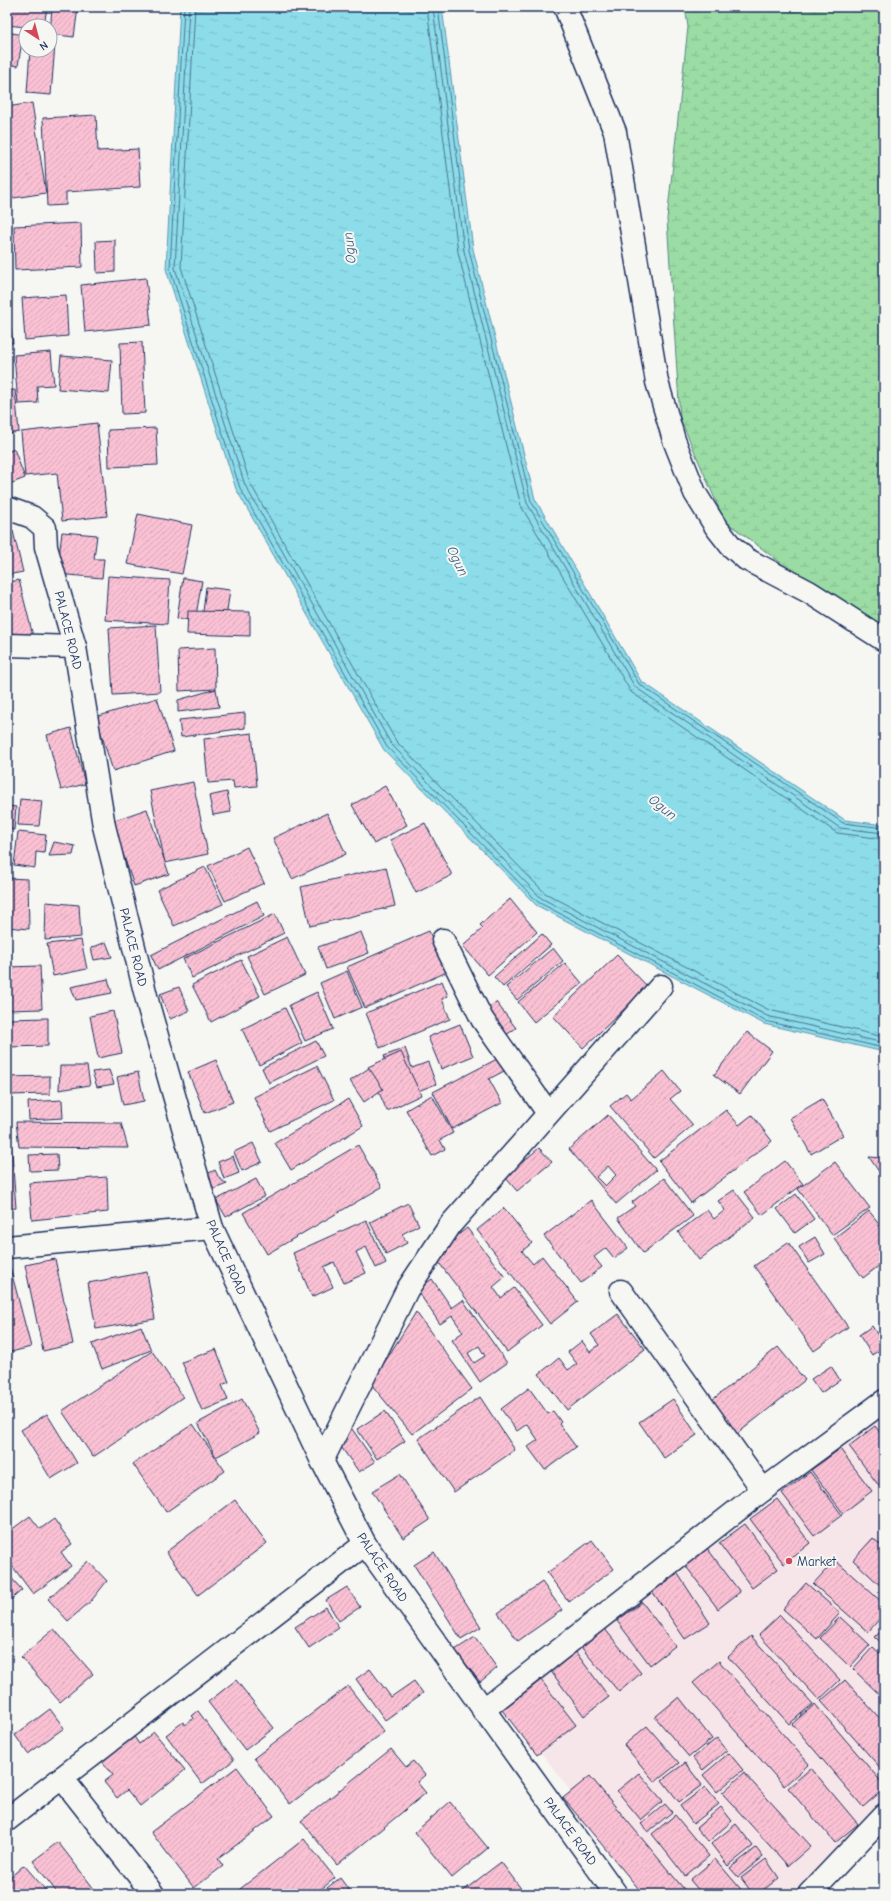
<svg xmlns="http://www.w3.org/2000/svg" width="891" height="1901" viewBox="0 0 891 1901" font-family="'Comic Neue',sans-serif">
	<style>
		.built { fill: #f7e6e9 }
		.wetland { fill: url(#wetland-marsh); stroke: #5b8682 }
		.water { fill: url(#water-ripples); stroke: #5f97b1 }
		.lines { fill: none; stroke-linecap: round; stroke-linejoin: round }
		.shore { stroke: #497496; stroke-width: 1 }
		.building { fill: url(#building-hatch); stroke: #1b2f5e; fill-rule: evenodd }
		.minor-casing { stroke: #1b2f5e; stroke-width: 25 }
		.minor { stroke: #f6f6f2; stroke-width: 22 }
		.poi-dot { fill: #d1495b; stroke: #f6f6f2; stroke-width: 1.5 }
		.labels { text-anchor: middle; stroke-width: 4; stroke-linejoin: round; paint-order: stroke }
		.street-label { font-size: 13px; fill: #1b2f5e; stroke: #f6f6f2 }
		.poi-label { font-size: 13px; fill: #1b2f5e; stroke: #f6f6f2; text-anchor: start }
		.water-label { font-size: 14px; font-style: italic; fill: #385a81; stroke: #f6f6f2 }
	</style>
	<defs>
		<pattern id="wetland-marsh" width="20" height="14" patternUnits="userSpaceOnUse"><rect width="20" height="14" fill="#9bdca5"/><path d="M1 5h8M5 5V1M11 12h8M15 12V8" fill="none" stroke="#85bd90"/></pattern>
		<pattern id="water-ripples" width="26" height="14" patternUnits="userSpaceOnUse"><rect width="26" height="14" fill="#8ddce9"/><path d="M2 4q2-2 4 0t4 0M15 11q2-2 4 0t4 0" fill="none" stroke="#79bdca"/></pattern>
		<pattern id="building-hatch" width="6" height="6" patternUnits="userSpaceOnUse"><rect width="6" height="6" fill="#fac1d3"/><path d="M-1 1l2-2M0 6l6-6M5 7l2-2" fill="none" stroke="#d6a6b8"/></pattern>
	</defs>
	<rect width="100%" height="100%" fill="#f6f6f2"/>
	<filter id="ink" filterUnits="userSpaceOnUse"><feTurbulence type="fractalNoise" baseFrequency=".025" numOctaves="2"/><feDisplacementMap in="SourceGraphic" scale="8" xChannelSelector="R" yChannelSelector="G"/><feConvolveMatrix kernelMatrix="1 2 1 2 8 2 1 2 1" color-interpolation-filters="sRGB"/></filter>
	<g filter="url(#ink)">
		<path class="built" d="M884 1416V1797L792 1894H649L505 1705Z"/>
		<path class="wetland" d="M685 7H884V626L810 585 724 520 680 418 667 219 688 27Z"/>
		<path class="water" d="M180 7H442L473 249 535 499 641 681 845 820 884 825V1052L764 1024 536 905 384 750 236 489 166 269Z"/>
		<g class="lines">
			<g class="shore">
				<path d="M184 7 170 269 240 488 387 747 538 902 765 1021 884 1048"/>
				<path d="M189 7 175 268 245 485 391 744 541 898 767 1016 884 1043"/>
				<path d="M195 7 181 267 250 483 396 741 545 893 769 1010 884 1037"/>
				<path d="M427 7 458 252 521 506 631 692 837 833 884 839"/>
				<path d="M433 7 464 251 527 503 635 687 840 828 884 833"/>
				<path d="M438 7 469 250 531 501 639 684 843 823 884 828"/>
			</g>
		</g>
		<g class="building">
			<path d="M7 7H47L44 26H26V27L7 25Z"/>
			<path d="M52 7H78L74 37 50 34Z"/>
			<path d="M7 32 23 35 18 66 7 64Z"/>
			<path d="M50 43 55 44 51 95 27 93 30 50H50Z"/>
			<path d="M32 103 46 193 7 199V107Z"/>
			<path d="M96 115 98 151 138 149 140 187 66 192V205L47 206 43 118Z"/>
			<path d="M81 223 82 267 15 270 14 226Z"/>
			<path d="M115 240V272L97 273 96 241Z"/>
			<path d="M146 278 151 325 85 332 81 285Z"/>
			<path d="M66 295 68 336 25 340 22 298Z"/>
			<path d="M7 302 13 343H7Z"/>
			<path d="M142 342 145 413 122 414 120 343Z"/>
			<path d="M51 352 54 385 37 386 38 403 18 404 14 355Z"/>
			<path d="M61 356 112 360 109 393 58 389Z"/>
			<path d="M15 390 19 432 7 434V391Z"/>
			<path d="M97 423 107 516 62 521 57 473 25 476 21 432Z"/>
			<path d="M156 428 158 465 109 467 108 430Z"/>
			<path d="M14 449 25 478 7 485V452Z"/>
			<path d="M138 514 192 525 182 574 127 564Z"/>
			<path d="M13 531 23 572 7 575V532Z"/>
			<path d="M62 532 97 535 94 559H104L102 578 57 574Z"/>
			<path d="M108 576 170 580 167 624 105 620Z"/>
			<path d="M183 578 202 581 195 621 177 618Z"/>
			<path d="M19 580 33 636H7V583Z"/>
			<path d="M206 587 230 590 225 624 202 620Z"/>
			<path d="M188 611 250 612V636L187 634Z"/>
			<path d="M156 625 160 692 113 695 109 628Z"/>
			<path d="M215 648 216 689 179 691 178 650Z"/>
			<path d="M216 689 219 707 178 712V700Z"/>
			<path d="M157 698 174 751 113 771 96 717Z"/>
			<path d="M245 713V728L181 737 179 720Z"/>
			<path d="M71 728 85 784 61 790 47 735Z"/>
			<path d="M252 733 257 786 234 788 233 781 208 783 204 739Z"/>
			<path d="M193 782 208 854 165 863 150 791Z"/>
			<path d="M385 786 407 825 374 844 352 805Z"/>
			<path d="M227 792 231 812 213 815 209 796Z"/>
			<path d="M20 799 42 801 39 826 18 825Z"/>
			<path d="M7 806 16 807 14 830 7 829Z"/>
			<path d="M147 809 169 874 134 886 112 821Z"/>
			<path d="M327 813 346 854 292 879 273 838Z"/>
			<path d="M425 823 452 875 416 893 390 840Z"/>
			<path d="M18 832 46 835 44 853 36 852 35 868 14 865Z"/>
			<path d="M7 836 11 837 8 851 7 850Z"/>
			<path d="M54 842 75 846 73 855 49 856Z"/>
			<path d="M247 847 264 883 225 901 208 866Z"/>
			<path d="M7 854 11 855 9 869H7Z"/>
			<path d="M205 867 223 904 174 926 157 890Z"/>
			<path d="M386 867 395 906 310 926 301 887Z"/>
			<path d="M7 878 28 879 29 929 7 927Z"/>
			<path d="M510 899 537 932 488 975 463 946 483 928 480 925Z"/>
			<path d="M257 901 264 916 158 970 151 955Z"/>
			<path d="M46 902 79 905 81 937 45 940Z"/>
			<path d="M275 914 284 933 192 978 183 959Z"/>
			<path d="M429 931 447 972 365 1008 347 967Z"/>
			<path d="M361 932 369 953 326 969 318 947Z"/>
			<path d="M542 934 551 945 503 987 494 977Z"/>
			<path d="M287 937 305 975 265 994 247 956Z"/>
			<path d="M81 940 87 969 53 976 47 944Z"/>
			<path d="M106 942 112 957 94 960 91 948Z"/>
			<path d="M7 946H10L11 965H7Z"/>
			<path d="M553 948 563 961 517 1000 506 987Z"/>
			<path d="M617 955 648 987 583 1048 553 1016Z"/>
			<path d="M241 960 260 996 211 1022 192 985Z"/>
			<path d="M565 963 582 983 534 1022 518 1002Z"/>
			<path d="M40 966 42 1009 7 1010V967Z"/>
			<path d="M347 971 362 1007 335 1019 320 983Z"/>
			<path d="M108 979 112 993 76 1000 71 987Z"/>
			<path d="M442 981 448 996 442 999 450 1019 380 1048 366 1013Z"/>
			<path d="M179 987 189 1011 170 1019 160 994Z"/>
			<path d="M317 992 333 1029 305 1041 289 1005Z"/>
			<path d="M496 1002 516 1028 502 1038 482 1012Z"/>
			<path d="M285 1008 302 1043 259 1065 242 1029Z"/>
			<path d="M113 1011 122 1053 98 1058 90 1016Z"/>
			<path d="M48 1018V1046L7 1047V1019Z"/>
			<path d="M460 1024 473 1056 441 1069 428 1037Z"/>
			<path d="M747 1032 772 1051 740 1094 714 1075Z"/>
			<path d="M316 1041 324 1056 269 1083 262 1068Z"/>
			<path d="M405 1048 412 1068 428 1062 436 1084 400 1098 384 1056Z"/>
			<path d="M401 1052 421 1095 387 1111 368 1067Z"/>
			<path d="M497 1059 504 1071 489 1079 502 1103 452 1129 433 1092Z"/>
			<path d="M216 1060 233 1102 205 1113 188 1072Z"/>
			<path d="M60 1066H87L90 1085 59 1090Z"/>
			<path d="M317 1066 334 1100 270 1131 254 1097Z"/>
			<path d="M369 1068 383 1089 364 1102 350 1081Z"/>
			<path d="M109 1070 114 1084 97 1087 92 1072Z"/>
			<path d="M664 1071 680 1091 670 1099 693 1125 654 1158 610 1106 626 1093 631 1099Z"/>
			<path d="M138 1072 144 1101 123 1105 117 1077Z"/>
			<path d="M50 1076V1094L7 1095V1077Z"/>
			<path d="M432 1095 453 1133 440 1140 445 1149 432 1156 406 1110Z"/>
			<path d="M348 1099 363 1126 291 1170 275 1143Z"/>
			<path d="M822 1099 843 1135 811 1154 790 1118Z"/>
			<path d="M62 1100 63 1118 29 1120 28 1102Z"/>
			<path d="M726 1110 739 1125 752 1115 772 1141 691 1203 659 1161Z"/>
			<path d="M608 1115 656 1170 616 1204 569 1149ZM608 1166 616 1175 605 1186 596 1177Z"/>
			<path d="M16 1122 121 1123 128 1148 19 1147Z"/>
			<path d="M7 1127H10L16 1208 7 1209Z"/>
			<path d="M253 1143 262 1162 242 1171 234 1152Z"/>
			<path d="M358 1145 382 1187 267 1254 243 1213Z"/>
			<path d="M539 1148 552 1162 517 1191 505 1177Z"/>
			<path d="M57 1154 58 1170 30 1171 29 1155Z"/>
			<path d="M233 1156 239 1173 224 1179 218 1162Z"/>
			<path d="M869 1157 884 1158V1179Z"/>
			<path d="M785 1161 803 1184 762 1215 744 1192Z"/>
			<path d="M835 1162 870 1208 832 1235 798 1189Z"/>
			<path d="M215 1170 219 1178 227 1184 209 1191 203 1176Z"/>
			<path d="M107 1177 108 1212 32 1220 29 1183Z"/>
			<path d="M664 1178 693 1216 643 1253 618 1218 635 1206 632 1202Z"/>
			<path d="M256 1179 265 1196 226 1217 216 1200Z"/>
			<path d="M734 1190 755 1217 699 1260 678 1232 707 1210 714 1219 725 1210 718 1201Z"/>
			<path d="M796 1194 814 1219 795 1233 777 1209Z"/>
			<path d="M591 1200 628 1248 614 1258 606 1248 594 1257 602 1267 581 1283 544 1236Z"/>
			<path d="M408 1203 419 1225 402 1234 407 1243 386 1254 370 1222Z"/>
			<path d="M504 1208 532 1243 522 1251 533 1264 542 1256 578 1302 550 1324 477 1230Z"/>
			<path d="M869 1211 882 1227 884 1225V1262L863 1278 834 1238Z"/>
			<path d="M366 1220 386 1263 376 1268 366 1247 356 1252 366 1273 344 1283 334 1262 324 1267 333 1287 312 1297 293 1253Z"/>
			<path d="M467 1228 505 1277 493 1287 501 1298 514 1288 542 1325 507 1352 433 1255Z"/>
			<path d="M815 1237 825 1254 809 1263 799 1247Z"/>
			<path d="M788 1242 848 1327 814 1351 754 1266Z"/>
			<path d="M55 1259 73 1344 43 1351 25 1265Z"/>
			<path d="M884 1266V1278L878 1270Z"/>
			<path d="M7 1267H10L31 1347 7 1353Z"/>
			<path d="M147 1272 155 1319 96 1329 88 1283Z"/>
			<path d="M432 1279 452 1308 463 1300 507 1363 480 1382 452 1340 463 1332 452 1316 440 1324 417 1290ZM479 1346 485 1356 474 1363 468 1353Z"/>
			<path d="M416 1312 472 1389 412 1434 371 1384Z"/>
			<path d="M618 1314 645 1349 567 1410 539 1374 559 1358 568 1370 577 1364 568 1352 582 1341 590 1352 599 1345 591 1334Z"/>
			<path d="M141 1326 151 1350 102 1369 92 1344Z"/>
			<path d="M872 1326 884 1345V1347L872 1355 859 1335Z"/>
			<path d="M778 1347 805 1380 737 1434 711 1401Z"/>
			<path d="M216 1349 229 1382 222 1385 228 1400 202 1411 182 1362Z"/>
			<path d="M152 1351 183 1397 93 1457 62 1411Z"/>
			<path d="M831 1366 840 1380 821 1393 811 1379Z"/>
			<path d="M529 1388 548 1414 553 1411 561 1422 559 1424 576 1447 545 1470 528 1447 538 1440 527 1424 517 1431 501 1409Z"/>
			<path d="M480 1397 515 1450 454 1492 418 1439Z"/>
			<path d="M242 1399 260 1433 216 1457 198 1423Z"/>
			<path d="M673 1399 697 1435 664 1458 639 1422Z"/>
			<path d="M385 1411 405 1441 377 1459 357 1429Z"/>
			<path d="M47 1414 77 1463 51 1479 21 1430Z"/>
			<path d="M193 1424 225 1471 166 1512 133 1464Z"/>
			<path d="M875 1426 884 1438V1488L882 1490 849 1446Z"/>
			<path d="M352 1429 375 1462 359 1472 336 1440Z"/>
			<path d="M840 1449 872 1491 843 1513 811 1470Z"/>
			<path d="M810 1472 842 1515 814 1536 782 1493Z"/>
			<path d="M400 1474 430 1520 403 1538 372 1491Z"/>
			<path d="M777 1499 810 1543 784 1564 750 1519Z"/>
			<path d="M235 1500 267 1543 198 1595 166 1552Z"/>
			<path d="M30 1516 40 1529 54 1519 72 1544 61 1552 71 1566 33 1594 7 1559V1533Z"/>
			<path d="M745 1524 778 1569 752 1588 719 1543Z"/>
			<path d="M873 1538 884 1548V1589L853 1560Z"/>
			<path d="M592 1540 614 1569 569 1602 547 1573Z"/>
			<path d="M707 1548 740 1592 718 1609 685 1565Z"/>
			<path d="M434 1552 481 1627 461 1639 414 1565Z"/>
			<path d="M835 1560 884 1604V1614L868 1632 813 1584Z"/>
			<path d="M88 1561 107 1581 91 1601 68 1621 48 1599Z"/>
			<path d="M7 1573 22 1590 7 1603Z"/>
			<path d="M678 1574 710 1623 685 1639 652 1591Z"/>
			<path d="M542 1582 562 1610 518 1641 498 1613Z"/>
			<path d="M806 1583 840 1613 817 1639 783 1609Z"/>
			<path d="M347 1587 360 1607 339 1621 326 1600Z"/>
			<path d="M642 1602 675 1646 650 1665 617 1621Z"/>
			<path d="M326 1607 339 1628 309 1648 295 1627Z"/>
			<path d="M780 1615 840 1680 819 1700 759 1635Z"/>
			<path d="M840 1617 870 1645 850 1667 820 1638Z"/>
			<path d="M604 1628 641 1673 619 1692 581 1647Z"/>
			<path d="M884 1628V1645L875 1637Z"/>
			<path d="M54 1629 93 1674 60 1702 21 1657Z"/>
			<path d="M751 1636 813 1704 789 1724 728 1657Z"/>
			<path d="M475 1637 497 1668 480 1682 455 1650Z"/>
			<path d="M873 1647 884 1657V1699L853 1669Z"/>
			<path d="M575 1651 609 1697 584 1716 550 1670Z"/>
			<path d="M719 1661 809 1764 784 1786 693 1683Z"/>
			<path d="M370 1669 391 1697 414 1681 423 1693 385 1720 356 1679Z"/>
			<path d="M236 1680 274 1728 245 1750 208 1702Z"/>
			<path d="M541 1680 576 1725 537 1755 502 1710Z"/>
			<path d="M845 1680 884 1723V1772L821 1701Z"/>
			<path d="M348 1686 384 1732 290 1804 254 1758Z"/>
			<path d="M679 1697 712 1739 689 1757 655 1717Z"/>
			<path d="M815 1704 884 1785V1789L863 1807 792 1724Z"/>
			<path d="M50 1709 64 1728 28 1754 15 1735Z"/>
			<path d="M198 1711 234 1760 202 1784 166 1735 183 1722 185 1725 194 1718 192 1716Z"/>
			<path d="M647 1726 679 1763 655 1782 624 1745Z"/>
			<path d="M154 1732 185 1770 140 1806 127 1790 117 1798 104 1782 113 1775 101 1760 133 1735 139 1744Z"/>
			<path d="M717 1738 727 1750 703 1770 693 1758Z"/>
			<path d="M391 1749 406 1767 413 1761 425 1775 417 1782 426 1793 337 1865 301 1821Z"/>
			<path d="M729 1753 743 1770 717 1792 703 1775Z"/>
			<path d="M685 1763 702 1785 679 1802 662 1780Z"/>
			<path d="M237 1767 274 1816 218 1859 223 1866 194 1888 151 1832Z"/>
			<path d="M811 1768 858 1824 835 1843 788 1788Z"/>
			<path d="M639 1773 663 1801 641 1820 617 1791Z"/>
			<path d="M744 1773 811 1846 788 1866 722 1793Z"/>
			<path d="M590 1776 688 1894H643L563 1798Z"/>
			<path d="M705 1787 719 1804 693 1824 680 1806Z"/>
			<path d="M450 1802 488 1848 452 1878 415 1832Z"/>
			<path d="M665 1804 672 1812 648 1832 641 1824Z"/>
			<path d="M721 1807 732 1821 708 1842 696 1828Z"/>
			<path d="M675 1815 709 1856 685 1876 652 1834Z"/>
			<path d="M736 1824 753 1846 728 1866 711 1844Z"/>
			<path d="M304 1839 335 1878 315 1894H244L240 1889Z"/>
			<path d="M58 1842 98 1894H58L33 1861Z"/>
			<path d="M756 1848 763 1857 738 1877 730 1868Z"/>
			<path d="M715 1859 745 1894H702L690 1880Z"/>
			<path d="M766 1859 779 1878 758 1894H753L741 1878Z"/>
			<path d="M501 1862 525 1894H466L463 1891Z"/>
			<path d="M24 1865 49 1894H7V1880Z"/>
			<path d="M340 1878 352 1894H319Z"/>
		</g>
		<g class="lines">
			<g class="minor-casing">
				<g id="minor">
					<path d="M565 7 615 132 657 382 674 440 695 493 716 527 731 546 746 559 809 592 884 640"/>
					<path d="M7 508 32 517 45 528 46 547 75 647 104 826 149 1008 212 1228 322 1461 365 1544 616 1894"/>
					<path d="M7 645 75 647"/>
					<path d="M443 940 482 1019 548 1113"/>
					<path d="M7 1247 212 1228"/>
					<path d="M621 1291 763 1490"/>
					<path d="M322 1461 407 1290 451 1224 661 986"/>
					<path d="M483 1710 763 1490 884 1401"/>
					<path d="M62 1778 153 1894"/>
					<path d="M7 1820 365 1544"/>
					<path d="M809 1894 884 1815"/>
				</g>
			</g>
			<use href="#minor" class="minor"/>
		</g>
	</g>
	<circle class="poi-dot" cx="789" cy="1561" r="4"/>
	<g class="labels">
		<g class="street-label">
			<text transform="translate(69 630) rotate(76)" y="5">PALACE ROAD</text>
			<text transform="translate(134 947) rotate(76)" y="5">PALACE ROAD</text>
			<text transform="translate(227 1257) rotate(66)" y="5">PALACE ROAD</text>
			<text transform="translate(383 1567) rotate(56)" y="5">PALACE ROAD</text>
			<text transform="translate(571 1831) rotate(54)" y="5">PALACE ROAD</text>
		</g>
		<g class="poi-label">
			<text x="797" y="1566">Market</text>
		</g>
		<g class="water-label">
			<text transform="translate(349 248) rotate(-97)" y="5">Ogun</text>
			<text transform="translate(458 561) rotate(64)" y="5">Ogun</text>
			<text transform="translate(663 807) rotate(39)" y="5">Ogun</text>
		</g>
	</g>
	<rect width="891" height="1901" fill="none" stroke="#f6f6f2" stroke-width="24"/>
	<rect x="12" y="12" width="867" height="1877" fill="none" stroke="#1b2f5e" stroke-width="1.5" filter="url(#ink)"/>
	<g transform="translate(38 38) rotate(144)"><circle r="19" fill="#f6f6f2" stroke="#9ea6b7"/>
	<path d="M0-3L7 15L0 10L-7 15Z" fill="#d1495b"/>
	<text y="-6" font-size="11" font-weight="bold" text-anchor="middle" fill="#1b2f5e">N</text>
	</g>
</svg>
